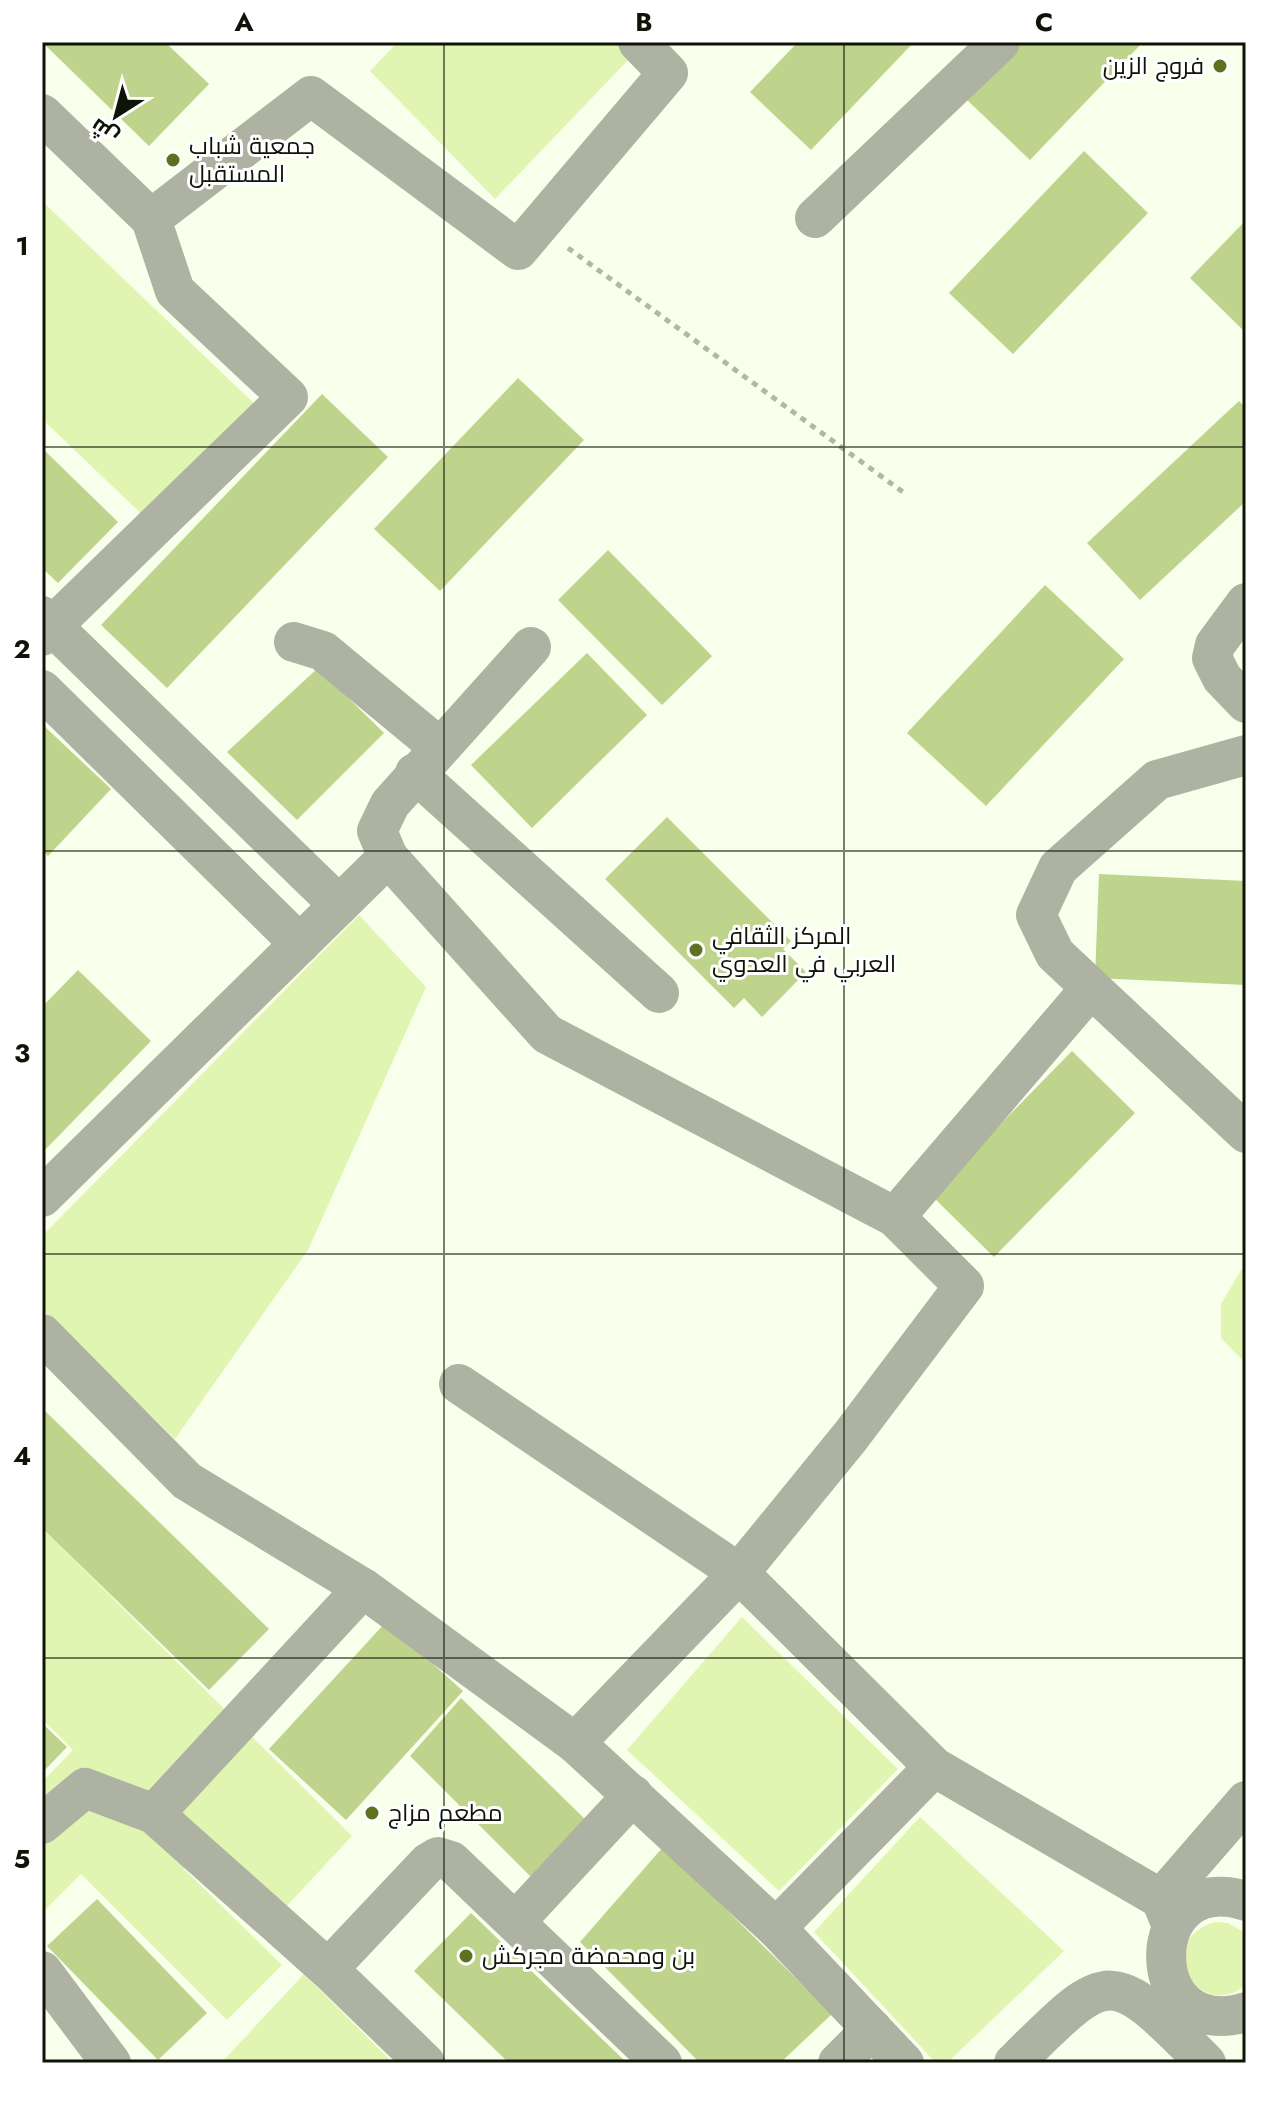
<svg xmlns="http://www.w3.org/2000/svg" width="1288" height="2105" viewBox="0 0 1288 2105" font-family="Jost,Cairo,sans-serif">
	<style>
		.green { fill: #e1f5b2 }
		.building { fill: #bed38c }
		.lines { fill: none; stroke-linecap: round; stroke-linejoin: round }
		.path { stroke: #b1b7a5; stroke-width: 5; stroke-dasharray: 6 6; stroke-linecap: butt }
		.minor { stroke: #adb2a3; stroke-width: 40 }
		.grid { fill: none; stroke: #101408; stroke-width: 2; stroke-opacity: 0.55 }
		.poi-dot { fill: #5e711f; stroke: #fff; stroke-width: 3 }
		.labels { text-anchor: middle; stroke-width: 6; stroke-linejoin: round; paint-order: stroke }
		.poi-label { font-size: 24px; fill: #101408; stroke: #fff; text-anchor: start }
		.neatline { fill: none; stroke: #101408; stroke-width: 3 }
		.grid-label { font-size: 26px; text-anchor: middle; font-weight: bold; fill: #101408 }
	</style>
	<rect width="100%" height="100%" fill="#f8ffea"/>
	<g class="green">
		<path d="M398 42H616L631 57 495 199 370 71Z"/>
		<path d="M42 201 262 411 152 524 42 419Z"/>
		<path d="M359 915 426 987 308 1250 175 1439 42 1309V1236Z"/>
		<path d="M1246 1262V1364L1221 1338V1304Z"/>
		<path d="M42 1528 352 1836 283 1910 185 1819 184 1869 282 1965 227 2020 81 1874 42 1913V1782L73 1750 42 1719Z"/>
		<path d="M742 1617 898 1769 779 1891 627 1750Z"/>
		<path d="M920 1817 1064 1951 947 2063H936L814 1932Z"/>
		<path d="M1216 1922 1228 1923 1246 1933V1985C1196 2025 1152 1938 1216 1922Z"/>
		<path d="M304 1974 393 2063H221Z"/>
	</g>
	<g class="building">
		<path d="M42 42H165L209 84 149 146Z"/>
		<path d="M798 42H914L811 150 750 92Z"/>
		<path d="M1021 42H1143L1030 160 966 99Z"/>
		<path d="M1084 151 1148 213 1013 354 949 293Z"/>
		<path d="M1246 220V333L1190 278Z"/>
		<path d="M518 378 584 440 440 591 374 529Z"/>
		<path d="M322 394 388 457 167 688 101 625Z"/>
		<path d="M1239 401 1246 408V501L1140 600 1087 543Z"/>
		<path d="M42 448 118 522 58 583 42 568Z"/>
		<path d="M608 550 712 656 662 705 558 600Z"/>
		<path d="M1045 585 1124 659 986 806 907 733Z"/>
		<path d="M587 653 647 715 532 828 471 765Z"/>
		<path d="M318 668 384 733 297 820 227 752Z"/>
		<path d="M42 724 111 789 48 856 42 850Z"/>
		<path d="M667 817 791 941 783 949 806 972 762 1017 744 998 734 1008 605 879Z"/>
		<path d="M1099 874 1246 881V985L1095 978Z"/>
		<path d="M78 970 151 1041 42 1153V1007Z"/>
		<path d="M1072 1051 1135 1113 994 1257 931 1195Z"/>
		<path d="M42 1408 269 1629 209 1690 42 1528Z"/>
		<path d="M386 1622 463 1691 346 1820 269 1749Z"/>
		<path d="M461 1698 590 1824 534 1880 410 1756Z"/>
		<path d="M42 1723 67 1747 42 1773Z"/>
		<path d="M663 1847 832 2014 780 2063H700L580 1942Z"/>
		<path d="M97 1899 207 2013 158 2060 47 1946Z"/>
		<path d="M471 1913 627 2063H509L414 1971Z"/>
	</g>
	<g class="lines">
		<path class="path" d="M568 248 907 495"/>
		<g class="minor">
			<path d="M42 114 151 219 175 291 288 397 42 636"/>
			<path d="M815 218 1000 42"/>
			<path d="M151 219 311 96 518 250 668 73 638 42"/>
			<path d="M1246 603 1215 645 1212 658 1222 678 1246 703"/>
			<path d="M42 616 339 905"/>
			<path d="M294 642 323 651 439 747"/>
			<path d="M531 647 390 804 377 831 388 857 547 1034 895 1217 964 1286 850 1437 739 1573 575 1743"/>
			<path d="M42 690 300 944"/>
			<path d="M1246 755 1157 780 1058 868 1036 915 1055 954 1246 1133"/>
			<path d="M415 773 659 993"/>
			<path d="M42 1197 388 857"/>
			<path d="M895 1217 1090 989"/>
			<path d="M42 1334 187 1481 363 1588 575 1743 776 1928 904 2063"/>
			<path d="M459 1384 739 1573 934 1767 1161 1899 1172 1926"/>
			<path d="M154 1814 363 1588"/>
			<path d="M42 1824 85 1788 154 1814 328 1969 425 2063"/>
			<path d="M1161 1899 1246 1801"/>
			<path d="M1246 1901C1140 1867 1139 2045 1246 2012"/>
			<path d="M515 1922 633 1795"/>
			<path d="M776 1928 934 1767"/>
			<path d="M328 1969 428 1863 438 1857 451 1861 662 2063"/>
			<path d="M42 1971 111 2063"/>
			<path d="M838 2063 872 2029"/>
			<path d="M1014 2063C1110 1967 1110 1966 1206 2063"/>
		</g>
	</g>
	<path class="grid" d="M444 42V2063M844 42V2063M42 447H1246M42 851H1246M42 1254H1246M42 1658H1246"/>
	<g class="poi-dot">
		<circle cx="1220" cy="66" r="8"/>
		<circle cx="173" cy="160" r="8"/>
		<circle cx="696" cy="950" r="8"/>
		<circle cx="372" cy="1813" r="8"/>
		<circle cx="466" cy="1956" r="8"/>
	</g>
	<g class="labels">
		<g class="poi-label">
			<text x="1204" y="74" text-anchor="end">فروج الزين</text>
			<text x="189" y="154">جمعية شباب<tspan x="189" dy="28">المستقبل</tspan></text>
			<text x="712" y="944">المركز الثقافي<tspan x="712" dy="28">العربي في العدوي</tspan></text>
			<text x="388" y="1821">مطعم مزاج</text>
			<text x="482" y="1964">بن ومحمضة مجركش</text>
		</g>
	</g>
	<rect width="1288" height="2105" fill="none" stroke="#ffffff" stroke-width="88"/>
	<g transform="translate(116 116) rotate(216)" stroke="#ffffff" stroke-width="6" paint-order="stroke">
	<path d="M0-6L14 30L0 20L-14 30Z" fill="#101408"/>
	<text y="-12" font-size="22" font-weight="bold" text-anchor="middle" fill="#101408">ش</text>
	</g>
	<rect x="44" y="44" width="1200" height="2017" class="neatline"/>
	<g class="grid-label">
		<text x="244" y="31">A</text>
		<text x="644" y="31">B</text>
		<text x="1044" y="31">C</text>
		<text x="22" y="255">1</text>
		<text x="22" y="658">2</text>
		<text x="22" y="1062">3</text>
		<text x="22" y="1465">4</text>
		<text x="22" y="1868">5</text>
	</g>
</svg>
